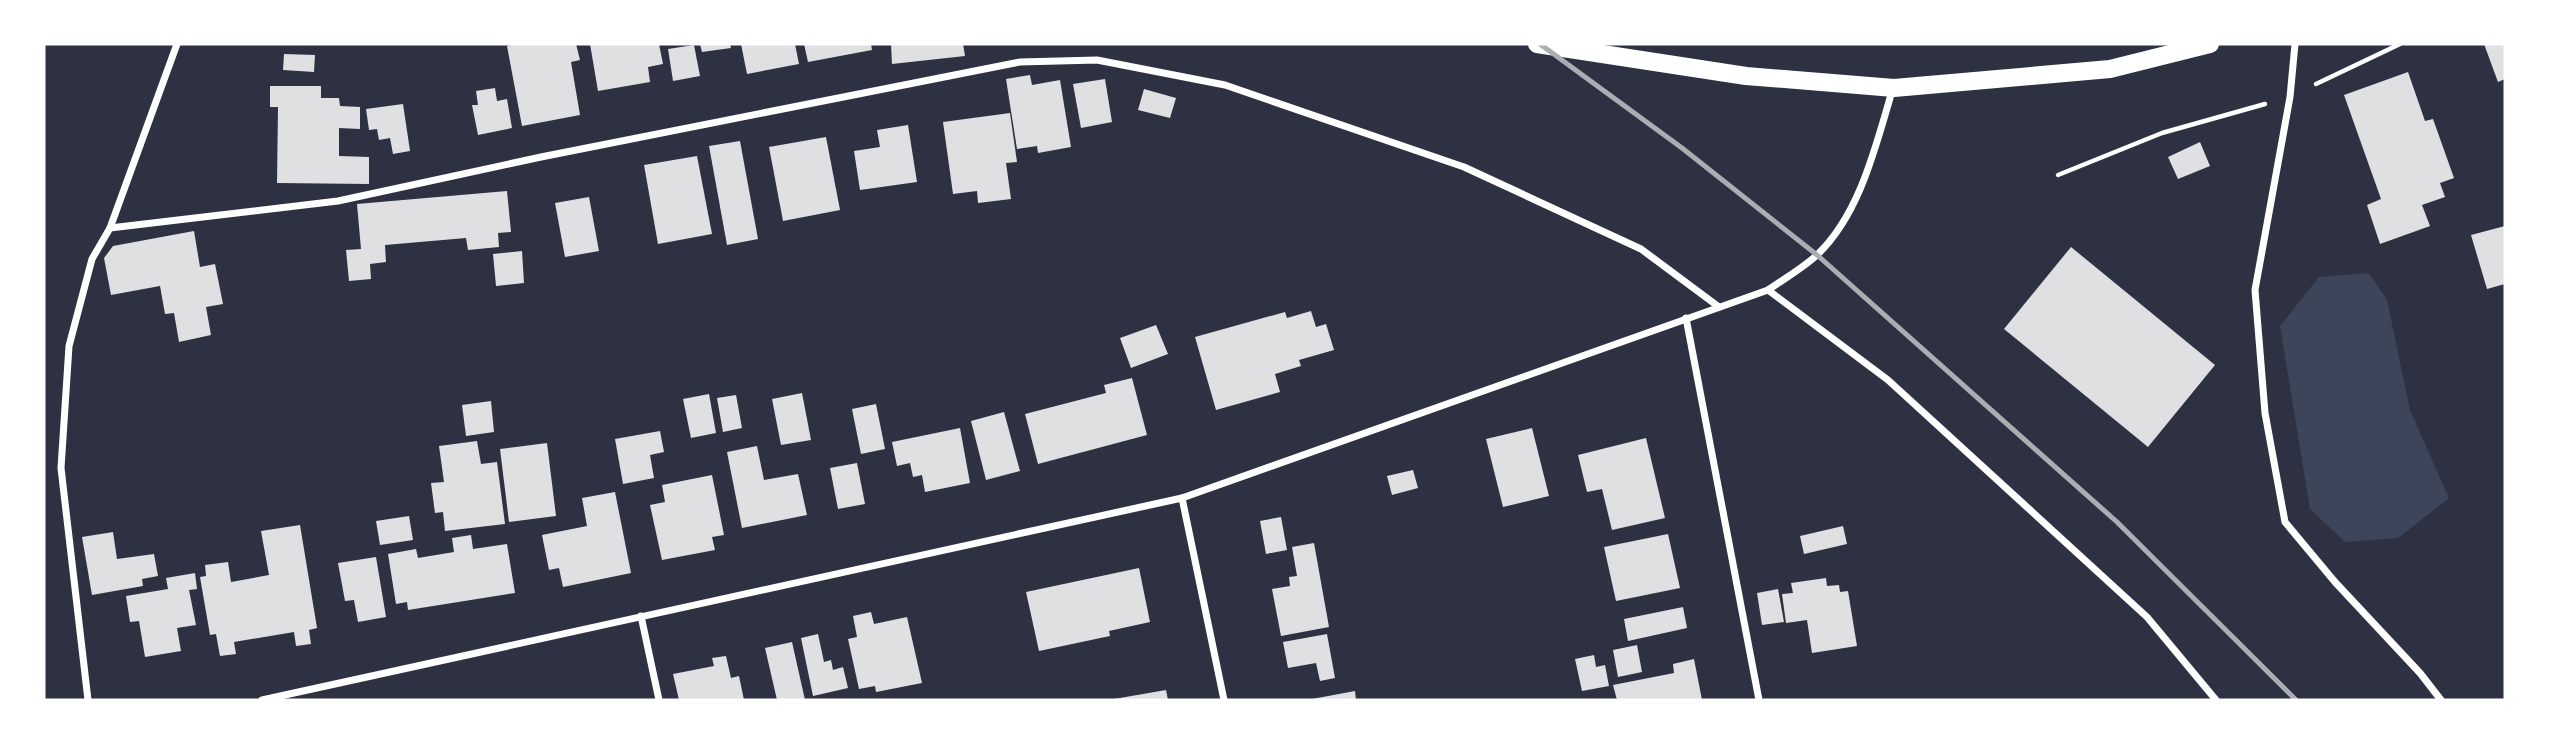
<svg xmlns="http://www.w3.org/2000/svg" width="2549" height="744" viewBox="0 0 2549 744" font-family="Helvetica,sans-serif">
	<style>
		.green { fill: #3c4559 }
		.building { fill: #e0e0e3 }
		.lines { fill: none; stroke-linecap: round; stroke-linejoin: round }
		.path { stroke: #fff; stroke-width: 4.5 }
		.minor { stroke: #fff; stroke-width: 7 }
		.primary { stroke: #fff; stroke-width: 18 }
		.rail { stroke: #abadb3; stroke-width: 5 }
	</style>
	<rect width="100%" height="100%" fill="#2d3142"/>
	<path class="green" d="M2369 273 2387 300 2410 410 2449 498 2398 538 2345 542 2310 509 2280 326 2319 277Z"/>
	<g class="building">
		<path d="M515 44H576L580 60 571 62 580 115 522 126 507 46Z"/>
		<path d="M590 44H659L663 64 648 67 650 82 598 91Z"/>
		<path d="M700 44H730L731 48 702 52Z"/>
		<path d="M741 44H795L799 64 747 74Z"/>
		<path d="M804 44H871L872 50 808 62Z"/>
		<path d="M891 44H963L965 56 892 64Z"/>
		<path d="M2484 44H2505V79L2498 82Z"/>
		<path d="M694 45 700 76 673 81 668 49Z"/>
		<path d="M284 54 315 55 314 72 283 70Z"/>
		<path d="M2408 72 2425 121 2433 119 2454 178 2440 183 2445 197 2422 205 2430 226 2380 244 2367 205 2381 199 2344 95Z"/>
		<path d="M1030 75 1032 85 1060 80 1071 147 1038 153 1037 146 1017 149 1006 79Z"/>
		<path d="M1105 79 1112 122 1081 128 1073 84Z"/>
		<path d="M270 86H321V98H339L340 106 360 107V129L339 128V156L369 157V184L277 183 278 107H270Z"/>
		<path d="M495 88 497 101 507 99 512 128 478 135 472 105H478L476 91Z"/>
		<path d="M1144 89 1176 98 1170 118 1138 110Z"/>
		<path d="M403 104 410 151 393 154 390 138 379 140 377 129 369 130 366 109Z"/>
		<path d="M1010 113 1017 162 1006 163 1011 199 978 203 977 191 953 194 943 122Z"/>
		<path d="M908 125 917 182 860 190 854 151 880 147 877 130Z"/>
		<path d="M826 137 840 210 783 221 769 147Z"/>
		<path d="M740 141 758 239 727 245 709 146Z"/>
		<path d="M2200 142 2210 166 2178 179 2168 157Z"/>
		<path d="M697 156 712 234 658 244 644 165Z"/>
		<path d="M507 191 511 232 498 233 499 247 468 250 466 238 385 245 386 262 370 264 371 279 349 281 346 250 361 249 357 204Z"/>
		<path d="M589 197 599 251 565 257 555 203Z"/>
		<path d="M2505 226V284L2487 289 2471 235Z"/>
		<path d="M194 231 200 267 215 264 223 304 206 307 211 335 179 342 174 313 165 314 160 286 111 295 104 258 113 246Z"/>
		<path d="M2071 247 2215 365 2148 447 2004 329Z"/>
		<path d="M522 251 524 283 496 286 493 254Z"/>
		<path d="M1311 311 1316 327 1326 324 1334 350 1299 360 1301 366 1275 374 1280 392 1216 410 1195 337 1285 312 1287 318Z"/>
		<path d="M1156 325 1168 354 1131 368 1120 338Z"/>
		<path d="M1132 378 1147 435 1038 464 1025 414 1106 393 1104 385Z"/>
		<path d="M802 393 811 440 781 445 772 399Z"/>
		<path d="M709 394 716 433 691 438 683 399Z"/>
		<path d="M736 395 742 428 723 432 717 398Z"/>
		<path d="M491 401 494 432 466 436 462 405Z"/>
		<path d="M876 404 885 449 861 454 852 409Z"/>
		<path d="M1004 412 1020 471 986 480 971 421Z"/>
		<path d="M960 428 970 483 925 492 922 475 913 477 910 463 897 466 892 442Z"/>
		<path d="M1532 428 1549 496 1503 507 1486 439Z"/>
		<path d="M660 431 664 452 650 455 654 478 623 484 615 439Z"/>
		<path d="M1646 438 1665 518 1612 530 1602 489 1587 492 1578 455Z"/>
		<path d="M477 441 481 464 497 462 505 524 445 531 443 512 435 513 431 483 444 482 439 446Z"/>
		<path d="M547 443 556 516 509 522 500 449Z"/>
		<path d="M757 446 764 480 798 474 807 515 742 528 727 452Z"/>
		<path d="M857 463 865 504 838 509 830 468Z"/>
		<path d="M1413 470 1418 488 1392 495 1387 476Z"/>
		<path d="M712 475 724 535 712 537 715 550 662 560 650 505 665 502 662 485Z"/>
		<path d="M615 492 631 573 563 587 559 568 549 570 542 535 587 526 582 498Z"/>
		<path d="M409 516 413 540 380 545 376 521Z"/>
		<path d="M1281 517 1287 550 1266 554 1260 521Z"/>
		<path d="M300 525 317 628 309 630 311 644 296 646 294 632 234 642 236 654 220 656 216 634 210 635 200 577 206 576 205 565 228 562 231 582 269 575 261 531Z"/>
		<path d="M1843 526 1847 544 1804 554 1800 536Z"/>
		<path d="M113 532 117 559 154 554 158 576 142 579 143 586 92 595 82 537Z"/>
		<path d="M1668 534 1680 588 1616 601 1604 547Z"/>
		<path d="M471 535 473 549 507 544 515 593 408 610 407 602 396 604 388 554 416 549 418 558 454 552 452 538Z"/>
		<path d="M1314 543 1329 627 1281 636 1272 589 1290 586 1289 577 1297 576 1292 547Z"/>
		<path d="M376 557 386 617 358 622 354 600 345 601 338 563Z"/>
		<path d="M1139 568 1150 622 1109 631 1110 636 1039 651 1026 592Z"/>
		<path d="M195 573 197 589 189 590 196 625 177 628 181 651 145 657 139 621 130 622 126 596 168 589 166 578Z"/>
		<path d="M1826 578 1827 586 1839 585 1840 592 1848 591 1857 646 1812 653 1807 620 1786 623 1782 594 1793 593 1791 583Z"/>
		<path d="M1778 589 1784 622 1762 625 1757 593Z"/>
		<path d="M1683 607 1687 628 1628 641 1624 619Z"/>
		<path d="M871 612 874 624 907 617 922 683 876 692 875 686 859 689 848 639 857 637 853 616Z"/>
		<path d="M818 634 824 662 831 660 833 670 843 667 848 688 813 696 801 638Z"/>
		<path d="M1327 634 1335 678 1320 681 1316 663 1288 668 1283 642Z"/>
		<path d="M792 642 805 700H777L765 648Z"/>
		<path d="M1637 645 1642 672 1618 677 1613 650Z"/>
		<path d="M1594 655 1596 667 1605 665 1609 686 1582 691 1575 659Z"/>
		<path d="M726 656 731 678 739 676 744 700H679L673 674 714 666 712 658Z"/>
		<path d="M1694 659 1702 700H1617L1613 685 1674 673 1673 664Z"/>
		<path d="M1166 690 1168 700H1114V699Z"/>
		<path d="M1355 691 1356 700H1312V699Z"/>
	</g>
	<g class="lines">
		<g class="path">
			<path d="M2316 84 2400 44"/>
			<path d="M2058 175 2162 133 2265 104"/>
		</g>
		<g class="minor">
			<path d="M2295 44 2290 97 2255 290 2265 413 2285 522 2335 582 2420 673 2441 700"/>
			<path d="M110 228 338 201 541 157 1020 62 1097 60 1225 85 1464 167 1641 249 1719 307"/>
			<path d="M1768 290 1888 380 2147 617 2216 700"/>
			<path d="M1686 318 1759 700"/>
			<path d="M1182 498 1224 700"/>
			<path d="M641 616 659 700"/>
			<path d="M88 700 61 468 69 346 92 259 110 228 177 44"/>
			<path d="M262 700 1182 498 1768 290C1784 279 1803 268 1817 255 1861 213 1876 144 1893 88"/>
		</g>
		<path class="primary" d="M1537 44 1746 76 1894 88 2110 69 2210 44"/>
		<path class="rail" d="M1540 44 1682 148 1817 255 2117 522 2296 700"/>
	</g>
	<rect width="2549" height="744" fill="none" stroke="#ffffff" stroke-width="91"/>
</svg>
